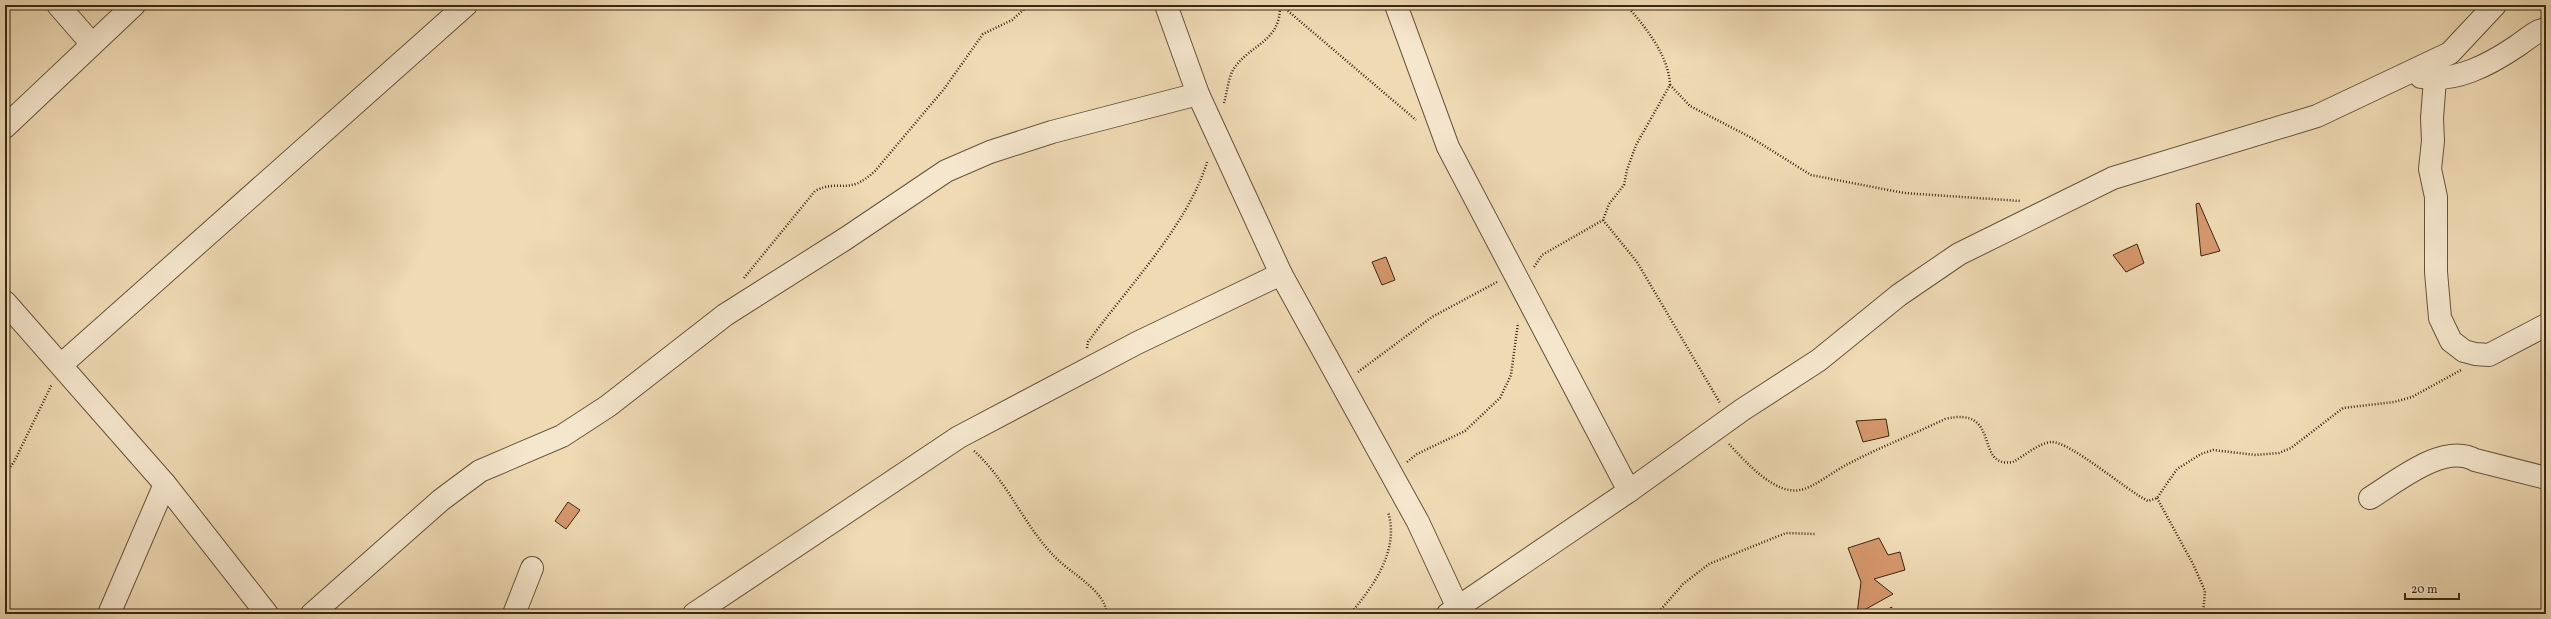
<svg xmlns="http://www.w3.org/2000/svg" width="2551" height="619" viewBox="0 0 2551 619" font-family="Vollkorn,serif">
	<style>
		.building { fill: #d6976c; stroke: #382813 }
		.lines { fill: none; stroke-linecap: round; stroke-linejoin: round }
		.minor-casing { stroke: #66543b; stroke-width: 24 }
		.path { stroke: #382813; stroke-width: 2.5; stroke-dasharray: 1 2; stroke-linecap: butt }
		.minor { stroke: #f5e7ce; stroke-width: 22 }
	</style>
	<rect width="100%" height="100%" fill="#efdab4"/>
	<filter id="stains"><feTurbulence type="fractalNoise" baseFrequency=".005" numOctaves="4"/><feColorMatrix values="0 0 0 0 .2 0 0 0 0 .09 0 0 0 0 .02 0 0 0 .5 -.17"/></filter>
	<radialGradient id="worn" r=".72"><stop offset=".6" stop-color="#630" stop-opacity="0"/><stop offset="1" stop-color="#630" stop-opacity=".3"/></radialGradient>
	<g class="building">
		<path d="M2199 203 2220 251 2201 256 2196 204Z"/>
		<path d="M2137 244 2144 263 2126 272 2113 255Z"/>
		<path d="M1386 257 1395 280 1382 285 1372 262Z"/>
		<path d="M1886 419 1889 436 1863 442 1856 421Z"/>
		<path d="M568 502 580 510 566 529 555 521Z"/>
		<path d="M1879 538 1888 555 1900 552 1905 570 1874 579 1893 594 1857 614 1861 582 1848 548Z"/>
	</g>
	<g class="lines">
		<g class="minor-casing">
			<g id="minor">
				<path d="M58 5 91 43"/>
				<path d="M1166 5 1198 94 1281 274 1418 522 1458 608"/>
				<path d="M1396 5 1448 147 1629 491"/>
				<path d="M2421 77C2455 83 2489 65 2517 46 2526 40 2535 31 2546 29"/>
				<path d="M2435 79 2432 118 2433 141 2430 169 2436 197V272L2440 318 2451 341 2464 351 2475 354 2489 355 2546 325"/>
				<path d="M5 127 134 5"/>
				<path d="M5 302 165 484 267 614"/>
				<path d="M61 365 466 5"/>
				<path d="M2370 498C2396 482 2444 442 2475 460L2546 478"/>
				<path d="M109 614 165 484"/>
				<path d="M312 614 441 500 480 471 562 436 608 406 725 315 845 239 946 171 990 152 1052 132 1198 94"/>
				<path d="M514 614 532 568"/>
				<path d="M694 614 959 437 1137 343 1281 274"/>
				<path d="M1448 614 1629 491 1742 410 1819 360 1899 295 1959 254 2113 178 2317 116 2450 53 2495 5"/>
			</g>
		</g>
		<g class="path">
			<path d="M1281 5 1416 120"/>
			<path d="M1670 85 1690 106 1750 137 1811 175 1904 193 2021 201"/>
			<path d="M1224 103C1227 93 1228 79 1233 70 1249 44 1281 43 1280 5"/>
			<path d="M1603 220 1637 262 1720 403"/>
			<path d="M1534 267 1542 255 1603 220 1609 204 1624 185 1627 170 1636 145 1670 85C1669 56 1645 26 1626 5"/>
			<path d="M744 278 815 191C840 178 847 197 875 171L944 89 983 34 1012 20 1029 5"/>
			<path d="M1087 348 1088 342C1127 288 1188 225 1207 162"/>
			<path d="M1358 372 1432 317 1497 282"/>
			<path d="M1729 444C1744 460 1774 495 1800 490 1813 488 1834 471 1846 465 1878 448 1912 435 1945 419 2003 405 1973 469 2013 462 2024 456 2039 443 2051 442 2070 441 2127 491 2148 501L2157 498 2177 469 2201 454 2213 450 2256 455 2279 453 2291 448 2343 408 2394 402 2412 397 2461 370"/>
			<path d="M974 451C1008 481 1024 527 1057 559 1071 573 1108 593 1106 614"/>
			<path d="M1407 462 1417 454 1465 431 1500 398 1511 375 1518 323"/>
			<path d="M5 474 14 462 52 384"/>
			<path d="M2157 498 2193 564 2205 591 2203 614"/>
			<path d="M1891 607 1892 614"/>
			<path d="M1350 614C1373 587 1400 550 1388 512"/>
			<path d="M1657 614 1683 584 1709 564 1786 533 1815 534"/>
		</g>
		<use href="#minor" class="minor"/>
	</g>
	<rect width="2551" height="619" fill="none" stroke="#efdab4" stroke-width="20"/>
	<rect x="6" y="6" width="2539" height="607" fill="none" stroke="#382813" stroke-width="2"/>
	<rect x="10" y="10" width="2531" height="599" fill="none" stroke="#382813"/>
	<path d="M2405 593v6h54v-6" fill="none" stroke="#382813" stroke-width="2"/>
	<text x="2411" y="593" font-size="12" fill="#382813" stroke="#f5e7ce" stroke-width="3" paint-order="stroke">20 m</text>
	<rect width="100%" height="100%" filter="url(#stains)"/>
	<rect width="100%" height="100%" fill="url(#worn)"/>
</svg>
